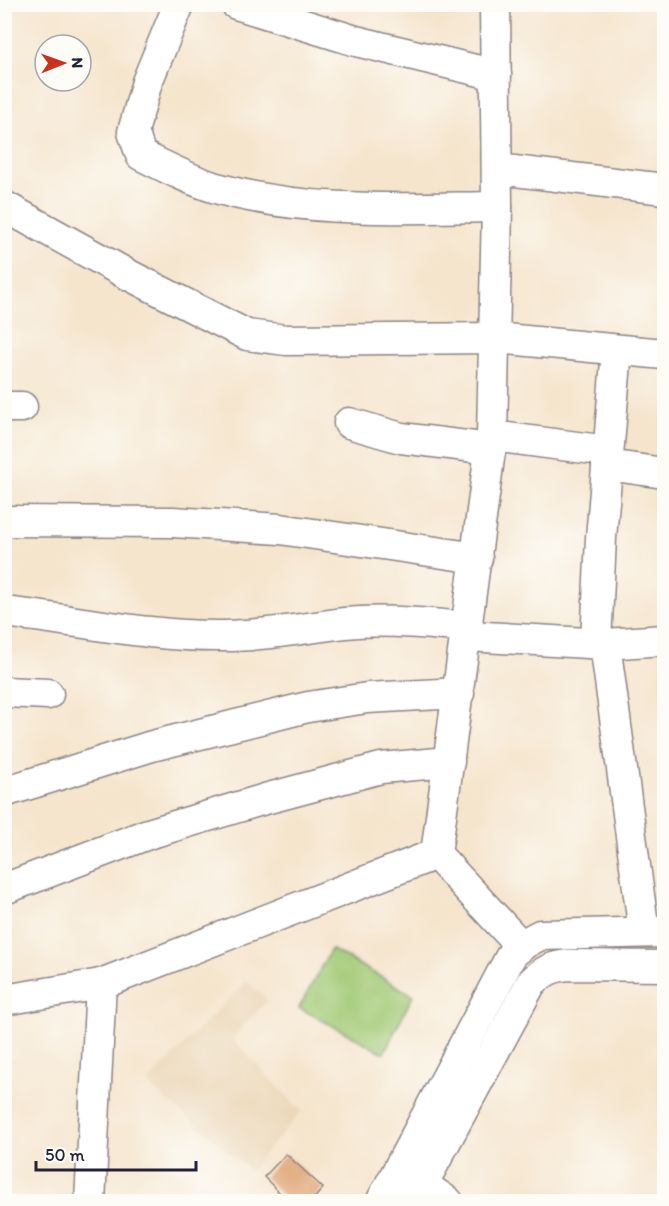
<svg xmlns="http://www.w3.org/2000/svg" width="669" height="1206" viewBox="0 0 669 1206" font-family="Itim,sans-serif">
	<style>
		.built { fill: #ecd8ba }
		.green { fill: #a1c975; stroke: #627658; stroke-width: 1.5 }
		.building { fill: #e2ab7f }
		.lines { fill: none; stroke-linecap: round; stroke-linejoin: round }
		.minor-casing { stroke: #8c8484; stroke-width: 33 }
		.minor { stroke: #fff; stroke-width: 30 }
	</style>
	<rect width="100%" height="100%" fill="#fdfcf7"/>
	<filter id="ink" filterUnits="userSpaceOnUse"><feTurbulence type="fractalNoise" baseFrequency=".0167" numOctaves="2"/><feDisplacementMap in="SourceGraphic" scale="12" xChannelSelector="R" yChannelSelector="G"/><feConvolveMatrix kernelMatrix="1 2 1 2 8 2 1 2 1" color-interpolation-filters="sRGB"/></filter>
	<filter id="wash" filterUnits="userSpaceOnUse"><feTurbulence type="fractalNoise" baseFrequency=".008" numOctaves="4" result="noise"/><feDisplacementMap in="SourceGraphic" scale="24" xChannelSelector="R" yChannelSelector="G"/><feGaussianBlur stdDeviation="1.35" result="paint"/><feColorMatrix in="noise" values="0 0 0 0 0 0 0 0 0 0 0 0 0 0 0 0 0 1.4 0 .05"/><feComposite in="paint" operator="in"/></filter>
	<g filter="url(#wash)">
		<rect width="100%" height="100%" fill="#f5e5cd"/>
		<path class="built" d="M246 981 268 1000 232 1039 302 1111 250 1170 147 1083Z"/>
		<path class="green" d="M331 949 413 995 384 1053 299 1008Z"/>
		<g id="blocks">
			<path class="building" d="M286 1154 323 1188 311 1202H289L264 1177Z"/>
		</g>
	</g>
	<g filter="url(#ink)">
		<use href="#blocks" fill-opacity="0" stroke="#8c8484" stroke-width="1.5"/>
		<g class="lines">
			<g class="minor-casing">
				<g id="minor">
					<path d="M179 4 147 82 133 132 141 155C165 167 190 180 216 188 308 214 404 208 497 207"/>
					<path d="M236 4 356 41 496 75"/>
					<path d="M498 169 664 189"/>
					<path d="M4 206 125 273 247 335 286 340 496 338 664 354"/>
					<path d="M4 407H22"/>
					<path d="M349 423 401 438 491 449"/>
					<path d="M492 436 608 451"/>
					<path d="M607 465 664 473"/>
					<path d="M4 521 173 522 280 529 477 558"/>
					<path d="M4 612C77 620 149 637 223 636 264 636 304 628 345 623 386 619 427 624 469 627"/>
					<path d="M467 636 605 644 664 640"/>
					<path d="M596 643 601 538 617 350"/>
					<path d="M605 644 644 932"/>
					<path d="M4 692 48 694"/>
					<path d="M4 792 152 746 308 707 367 698 459 693"/>
					<path d="M436 854 492 436 497 207 495 4"/>
					<path d="M436 854 521 946"/>
					<path d="M4 889 148 834 265 799 381 768 449 762"/>
					<path d="M4 1000 101 984 436 854"/>
					<path d="M423 1185 448 1202"/>
					<path d="M90 1202 101 984"/>
					<path d="M381 1202 512 954 525 943 540 935 664 932"/>
					<path d="M413 1202 531 983C543 971 553 966 570 965L664 966"/>
				</g>
			</g>
			<use href="#minor" class="minor"/>
		</g>
	</g>
	<rect width="669" height="1206" fill="none" stroke="#fdfcf7" stroke-width="24"/>
	<g transform="translate(63 63) rotate(89)"><circle r="28" fill="#fdfcf7" stroke="#a5a5ac" stroke-width="1.5"/>
	<path d="M0-4.5L10 22L0 15L-10 22Z" fill="#c8321e"/>
	<text y="-9" font-size="16" font-weight="bold" text-anchor="middle" fill="#22223b">N</text>
	</g>
	<path d="M36 1161v9h160v-9" fill="none" stroke="#22223b" stroke-width="3"/>
	<text x="45" y="1161" font-size="18" fill="#22223b" stroke="#fdfcf7" stroke-width="4.5" paint-order="stroke">50 m</text>
</svg>
